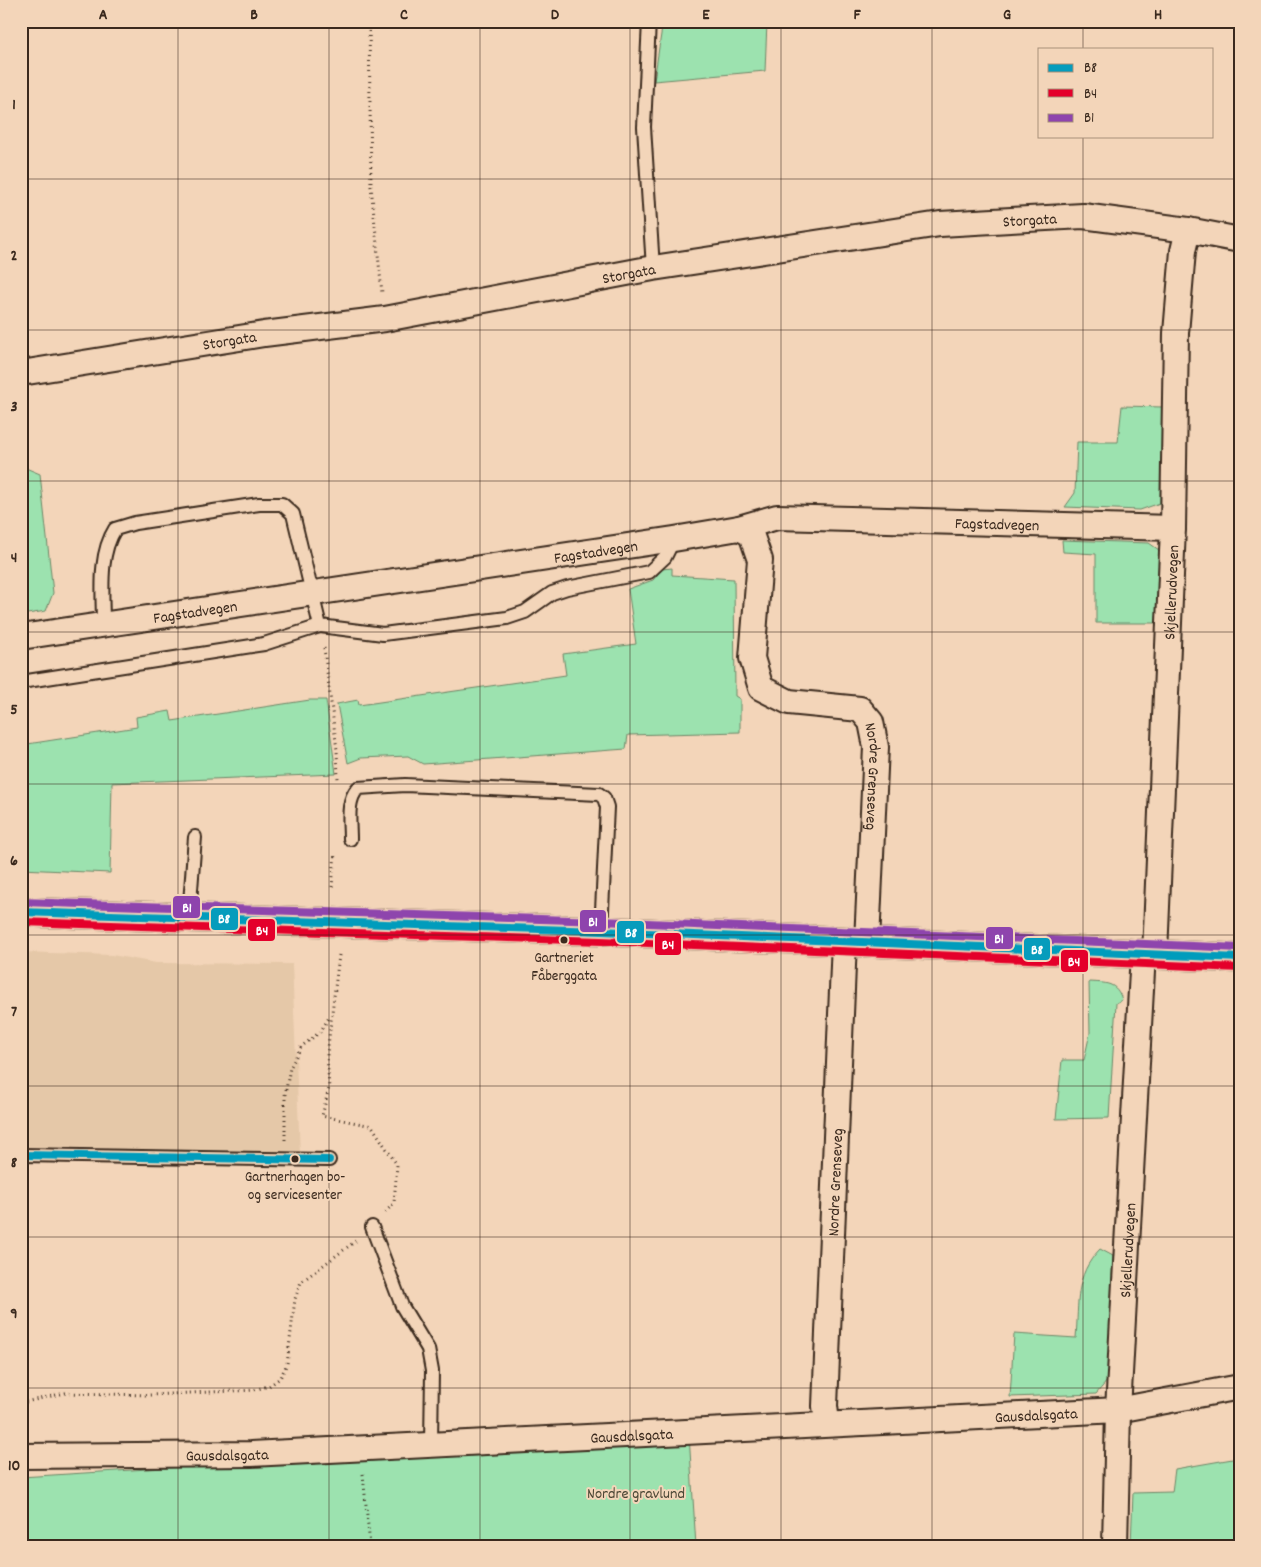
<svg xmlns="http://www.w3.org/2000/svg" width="1261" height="1567" viewBox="0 0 1261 1567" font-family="Dekko,sans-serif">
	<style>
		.built { fill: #e5c8a8 }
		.green { fill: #9ce2af; stroke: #6c8666 }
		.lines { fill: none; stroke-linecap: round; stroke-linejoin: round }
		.service-casing { stroke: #3b2a1e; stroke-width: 16 }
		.minor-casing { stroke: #3b2a1e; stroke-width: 28 }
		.primary-casing { stroke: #3b2a1e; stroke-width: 31 }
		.path { stroke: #3b2a1e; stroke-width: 3; stroke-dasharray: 1 4; stroke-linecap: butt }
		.service { stroke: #f3d5b9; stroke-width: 12 }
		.minor { stroke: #f3d5b9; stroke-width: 24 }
		.primary { stroke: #f3d5b9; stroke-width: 28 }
		.bus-1-casing { stroke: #f3d5b9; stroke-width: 11 }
		.bus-2-casing { stroke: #f3d5b9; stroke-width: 11 }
		.bus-3-casing { stroke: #f3d5b9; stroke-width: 11 }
		.bus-1 { stroke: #069cbc; stroke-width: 8 }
		.bus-2 { stroke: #e4002b; stroke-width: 8 }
		.bus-3 { stroke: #8e44ad; stroke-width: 8 }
		.grid { fill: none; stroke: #3b2a1e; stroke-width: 1; stroke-opacity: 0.55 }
		.bus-dot { fill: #3b2a1e; stroke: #f3d5b9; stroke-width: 2 }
		.labels { text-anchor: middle; stroke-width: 4; stroke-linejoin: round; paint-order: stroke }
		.bus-label { font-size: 15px; fill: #3b2a1e; stroke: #f3d5b9 }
		.street-label { font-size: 16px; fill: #3b2a1e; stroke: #f3d5b9 }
		.park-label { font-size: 16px; fill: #4a4634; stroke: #f3d5b9 }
		.line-badge { stroke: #f3d5b9; stroke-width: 2 }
		.badge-label { font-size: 14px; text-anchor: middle; font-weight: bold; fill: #fff }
		.neatline { fill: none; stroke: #3b2a1e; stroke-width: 2 }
		.grid-label { font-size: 16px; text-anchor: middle; font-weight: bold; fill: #3b2a1e }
	</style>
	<rect width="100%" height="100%" fill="#f3d5b9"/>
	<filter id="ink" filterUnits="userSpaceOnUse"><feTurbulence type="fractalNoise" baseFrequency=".02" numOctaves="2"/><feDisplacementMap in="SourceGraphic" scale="10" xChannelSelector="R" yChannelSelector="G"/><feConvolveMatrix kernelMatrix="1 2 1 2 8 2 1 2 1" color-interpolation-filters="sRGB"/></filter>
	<g filter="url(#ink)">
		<path class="built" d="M21 952 112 955 156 963 292 964 300 1154 21 1150Z"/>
		<g class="green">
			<path d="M663 21 767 22 765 71 654 81Z"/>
			<path d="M1122 406 1163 407 1160 503 1140 510 1065 507 1075 493 1077 442H1118Z"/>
			<path d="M21 466 40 474 53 593 46 611 21 615Z"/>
			<path d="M1062 540 1149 543 1159 550 1156 623H1096V554L1063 552Z"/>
			<path d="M672 568V575L734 579 735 696 740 699V732L628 735 626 749 423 764 408 756 361 758 348 763 337 704 358 700 359 705 566 675 563 654 636 644 628 589 653 580 662 569Z"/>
			<path d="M310 700H326L336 774 112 783 110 873 21 869V745L137 727 136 717 170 711 172 721Z"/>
			<path d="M1089 982C1106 983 1117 982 1122 1000L1116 1003 1109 1118 1056 1119 1062 1060H1084L1090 1033Z"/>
			<path d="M1100 1249 1113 1256 1108 1380 1096 1394 1010 1397 1014 1334 1076 1338C1079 1302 1074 1276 1100 1249Z"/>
			<path d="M689 1435 696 1546H21V1477Z"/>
			<path d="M1240 1445V1546H1131L1133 1493 1172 1492 1175 1469 1238 1458 1236 1446Z"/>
		</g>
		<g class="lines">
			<g class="service-casing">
				<g id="service">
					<path d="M649 21 644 127 653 268"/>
					<path d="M103 624C103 593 98 556 115 529L135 523 259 504H282L293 514 320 626 383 634 507 618 525 612 552 593 567 588 649 572 665 557 674 539"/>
					<path d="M21 682 264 644 320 626"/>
					<path d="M350 839C350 822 346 801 358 788L405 785 599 794 604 798 607 807 601 931"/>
					<path d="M189 916 195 837"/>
					<path d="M21 1155 329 1160"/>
					<path d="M372 1227 402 1306 428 1349 432 1371 431 1444"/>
				</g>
			</g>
			<g class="minor-casing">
				<g id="minor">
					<path id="s1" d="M21 373 264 334 385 319 653 268 940 224 1083 216 1188 230 1240 240"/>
					<path id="s2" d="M739 528 751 534 760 560 752 658 761 688 789 702 860 709 871 722 876 747 867 942"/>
					<path id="s3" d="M21 637 674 539 739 528 777 517 1173 528"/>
					<path id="s4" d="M1155 954 1173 528 1176 333 1183 251 1188 230"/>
					<path id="s5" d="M827 1423 825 1406 844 941"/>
					<path id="s6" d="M21 1456 251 1454 1118 1410 1240 1387"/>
					<path id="s7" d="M1115 1546 1118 1410 1143 953"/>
				</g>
			</g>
			<g class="primary-casing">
				<path id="primary" d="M21 912 601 931 1240 958"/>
			</g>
			<g class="path">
				<path d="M369 21 371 186 382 293"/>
				<path d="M324 648 337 750 338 780"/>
				<path d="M332 887 335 853"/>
				<path d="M339 955 327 1054 329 1088 322 1116 372 1126 397 1165 394 1203 384 1214"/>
				<path d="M285 1140V1095L290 1068 301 1047 320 1032 330 1016"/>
				<path d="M21 1403 65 1393 149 1395 254 1390 269 1386 280 1378 287 1364 295 1299 301 1282 357 1240"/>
				<path d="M363 1474 370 1546"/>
			</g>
			<use href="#service" class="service"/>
			<use href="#minor" class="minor"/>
			<use href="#primary" class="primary"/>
			<g class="bus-1-casing">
				<g id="bus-1">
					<path d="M21 912 601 931 1240 958"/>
					<path d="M21 1155 329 1160"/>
				</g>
			</g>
			<g class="bus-2-casing">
				<path id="bus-2" d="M21 922 601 941 1240 968"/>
			</g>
			<g class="bus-3-casing">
				<path id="bus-3" d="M21 902 601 921 1240 948"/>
			</g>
			<use href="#bus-1" class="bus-1"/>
			<use href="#bus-2" class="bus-2"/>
			<use href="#bus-3" class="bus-3"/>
		</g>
	</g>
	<path class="grid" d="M178 21V1546M329 21V1546M480 21V1546M630 21V1546M781 21V1546M932 21V1546M1083 21V49M1083 136V1546M21 179H1240M21 330H1240M21 481H1240M21 632H1240M21 784H1240M21 935H1240M21 1086H1240M21 1237H1240M21 1388H1240"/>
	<g class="bus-dot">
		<circle cx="564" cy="940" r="4.5"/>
		<circle cx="295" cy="1159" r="4.5"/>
	</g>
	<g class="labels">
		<g class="bus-label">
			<text x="564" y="962">Gartneriet<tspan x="564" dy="18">Fåberggata</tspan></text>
			<text x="295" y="1181">Gartnerhagen bo-<tspan x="295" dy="18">og servicesenter</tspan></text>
		</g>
		<g class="street-label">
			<text dy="6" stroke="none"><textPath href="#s1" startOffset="1021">Storgata</textPath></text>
			<text dy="6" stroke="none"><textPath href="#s1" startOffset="616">Storgata</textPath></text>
			<text dy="6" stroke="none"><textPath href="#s1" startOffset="211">Storgata</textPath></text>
			<text dy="6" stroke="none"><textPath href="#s3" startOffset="986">Fagstadvegen</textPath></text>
			<text dy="6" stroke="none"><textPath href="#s3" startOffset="581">Fagstadvegen</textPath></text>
			<text dy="6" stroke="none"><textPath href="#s4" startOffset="362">Skjellerudvegen</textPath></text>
			<text dy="6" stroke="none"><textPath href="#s3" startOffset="176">Fagstadvegen</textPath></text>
			<text dy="6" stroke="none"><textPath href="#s2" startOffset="345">Nordre Grenseveg</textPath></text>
			<text dy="6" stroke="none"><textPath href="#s5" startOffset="241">Nordre Grenseveg</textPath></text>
			<text dy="6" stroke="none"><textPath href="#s7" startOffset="296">Skjellerudvegen</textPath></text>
			<text dy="6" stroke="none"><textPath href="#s6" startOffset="1016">Gausdalsgata</textPath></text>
			<text dy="6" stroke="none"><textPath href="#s6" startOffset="611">Gausdalsgata</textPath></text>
			<text dy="6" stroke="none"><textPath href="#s6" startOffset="206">Gausdalsgata</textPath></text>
		</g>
		<g class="park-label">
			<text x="636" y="1498">Nordre gravlund</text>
		</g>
	</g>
	<g class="line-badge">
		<rect x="172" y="895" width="29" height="24" rx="5" fill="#8e44ad"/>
		<rect x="210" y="907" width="29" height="24" rx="5" fill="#069cbc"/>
		<rect x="579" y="909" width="28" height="24" rx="5" fill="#8e44ad"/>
		<rect x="247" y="918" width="29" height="24" rx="5" fill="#e4002b"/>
		<rect x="616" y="920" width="29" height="24" rx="5" fill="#069cbc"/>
		<rect x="985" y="926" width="29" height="24" rx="5" fill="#8e44ad"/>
		<rect x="654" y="932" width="28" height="24" rx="5" fill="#e4002b"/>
		<rect x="1023" y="937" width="28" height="24" rx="5" fill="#069cbc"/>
		<rect x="1060" y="949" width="29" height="24" rx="5" fill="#e4002b"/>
	</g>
	<g class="badge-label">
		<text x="187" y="912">B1</text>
		<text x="224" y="923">B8</text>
		<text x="593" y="926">B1</text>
		<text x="262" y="935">B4</text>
		<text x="631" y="937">B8</text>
		<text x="999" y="943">B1</text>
		<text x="668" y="949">B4</text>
		<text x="1037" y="954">B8</text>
		<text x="1074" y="966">B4</text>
	</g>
	<rect width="1261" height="1567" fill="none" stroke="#f3d5b9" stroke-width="55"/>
	<rect x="1038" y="48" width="175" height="90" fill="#f3d5b9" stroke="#a9917b"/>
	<rect x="1048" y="64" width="25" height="8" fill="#069cbc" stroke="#a9917b"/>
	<text x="1084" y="72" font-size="15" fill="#3b2a1e">B8</text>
	<rect x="1048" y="89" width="25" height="8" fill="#e4002b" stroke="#a9917b"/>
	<text x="1084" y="98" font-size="15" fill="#3b2a1e">B4</text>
	<rect x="1048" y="114" width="25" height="8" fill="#8e44ad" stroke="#a9917b"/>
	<text x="1084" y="122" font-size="15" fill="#3b2a1e">B1</text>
	<rect x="28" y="28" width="1206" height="1512" class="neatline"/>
	<g class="grid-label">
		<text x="103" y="19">A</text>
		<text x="254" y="19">B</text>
		<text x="404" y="19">C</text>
		<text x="555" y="19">D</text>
		<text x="706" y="19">E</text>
		<text x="857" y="19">F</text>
		<text x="1007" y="19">G</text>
		<text x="1158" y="19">H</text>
		<text x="14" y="109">1</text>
		<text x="14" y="260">2</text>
		<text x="14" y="411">3</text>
		<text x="14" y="562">4</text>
		<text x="14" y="714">5</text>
		<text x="14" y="865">6</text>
		<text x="14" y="1016">7</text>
		<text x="14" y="1167">8</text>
		<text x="14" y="1318">9</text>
		<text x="14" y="1470">10</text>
	</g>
</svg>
